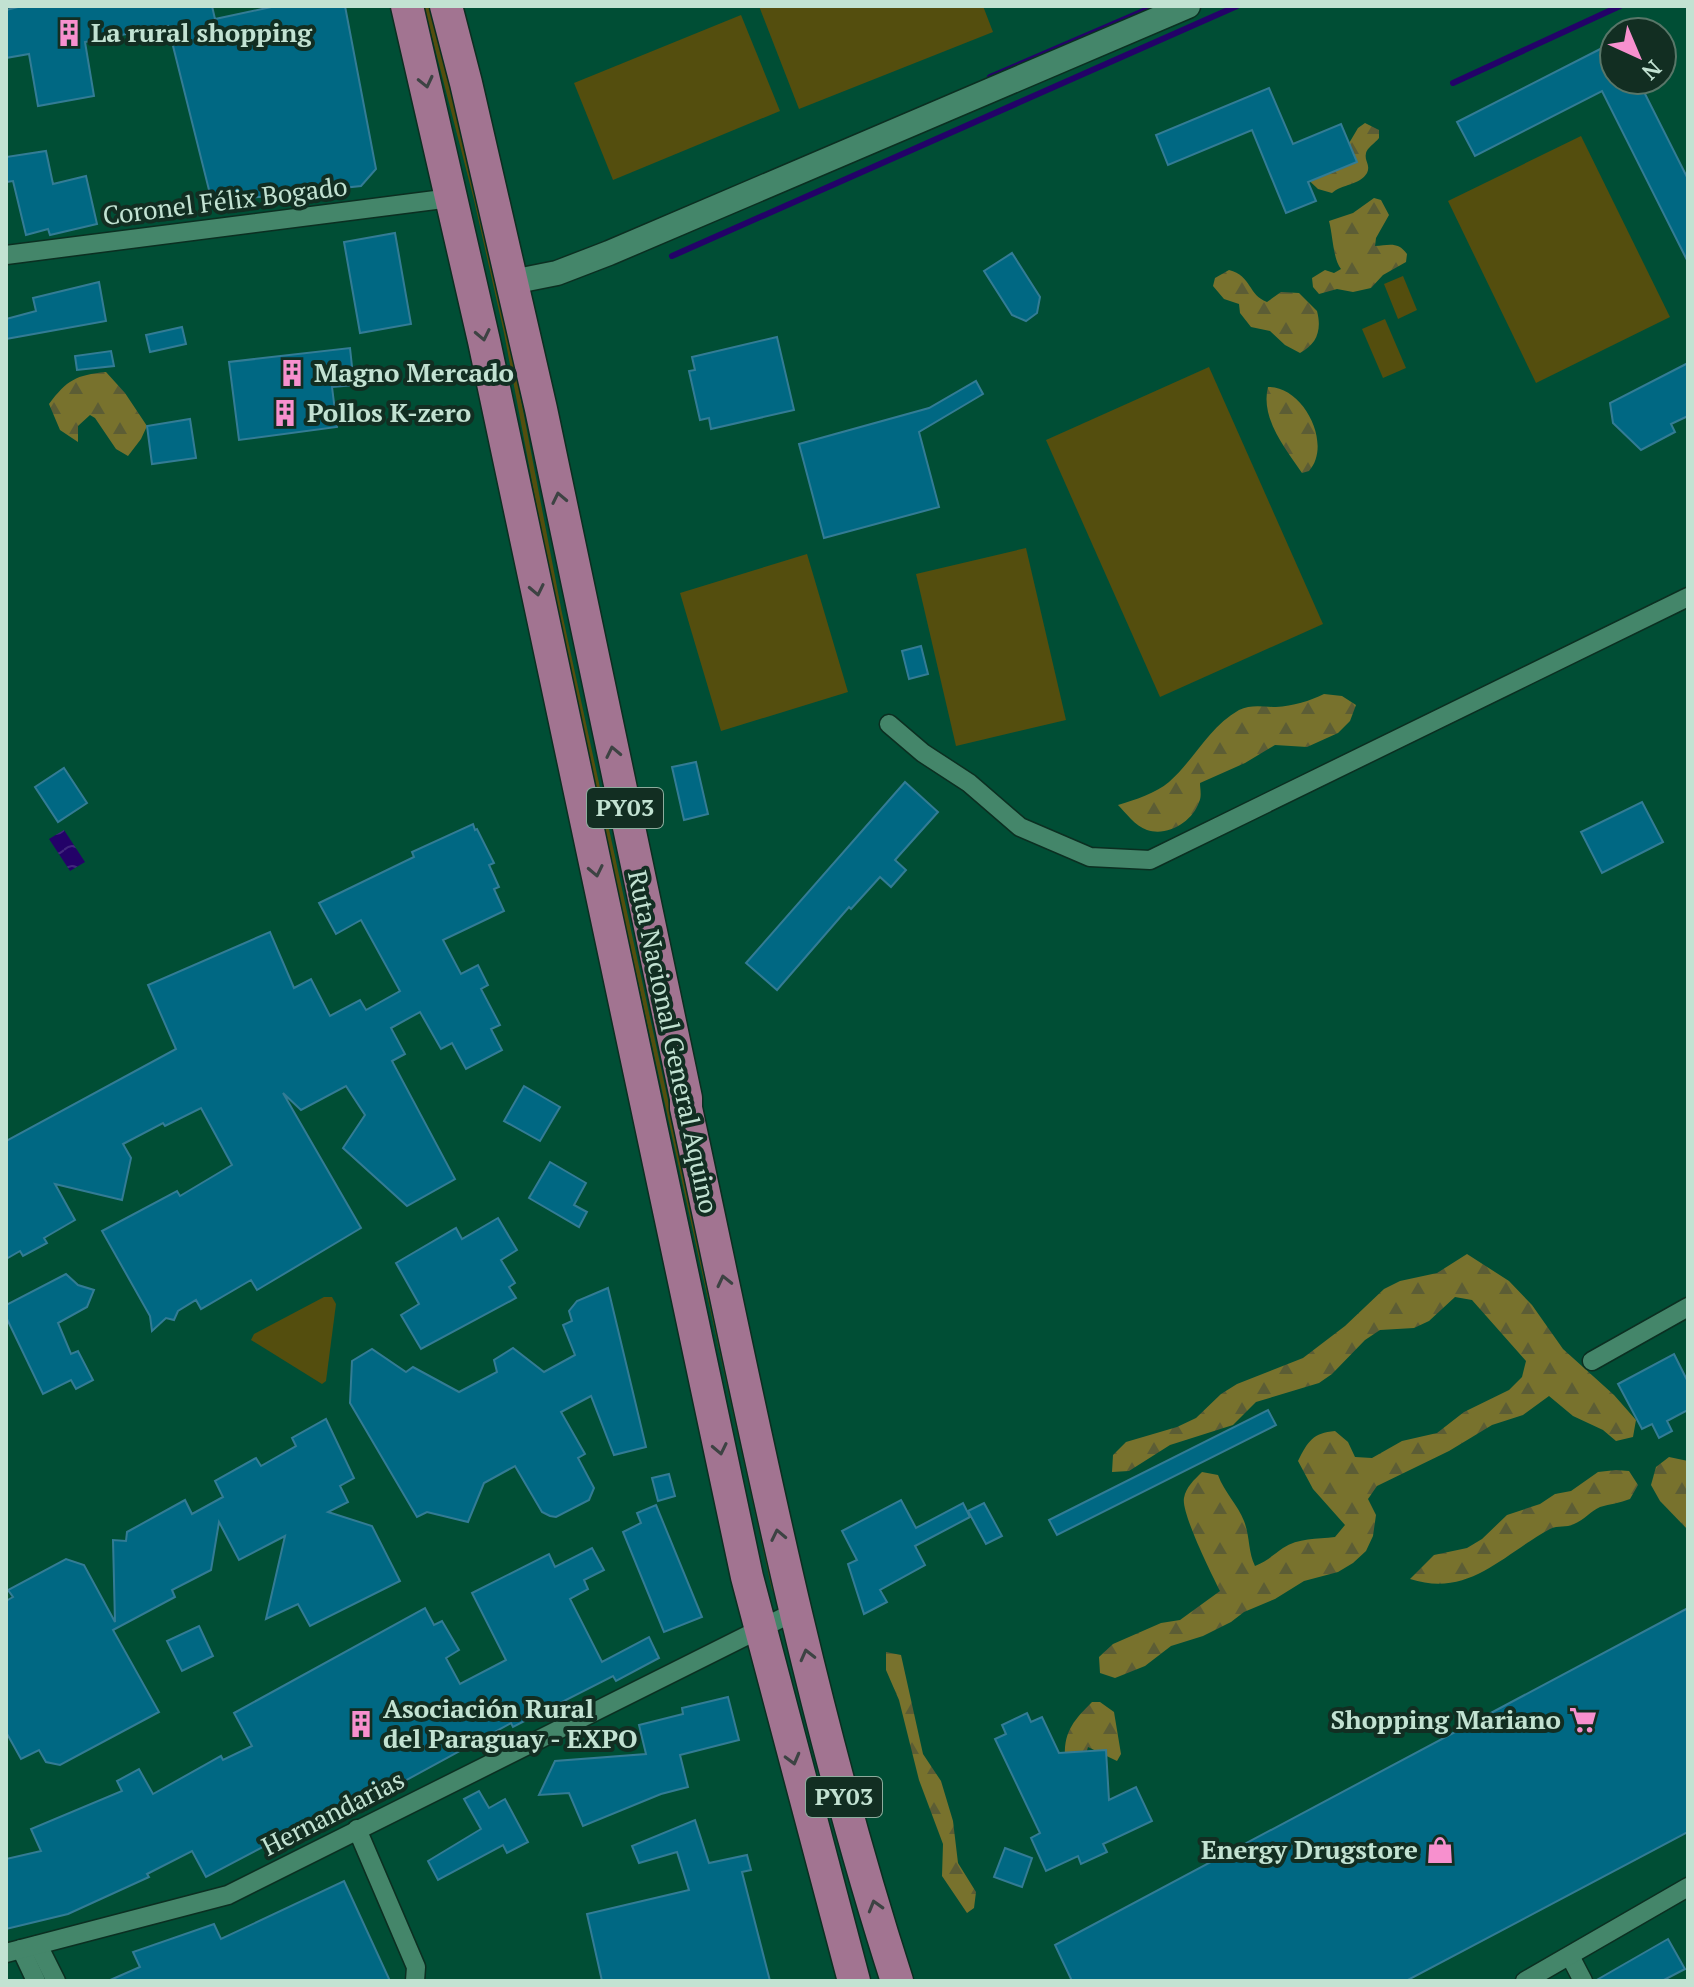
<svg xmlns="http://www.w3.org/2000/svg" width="1694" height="1987" viewBox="0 0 1694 1987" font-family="'PT Serif',serif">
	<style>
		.green { fill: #544e0e }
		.forest { fill: url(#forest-firs) }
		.water { fill: url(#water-waves) }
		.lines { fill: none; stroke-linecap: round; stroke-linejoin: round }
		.stream { stroke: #230268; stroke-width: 6 }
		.building { fill: #006883; stroke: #337c95; stroke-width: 2 }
		.minor-casing { stroke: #0b2f21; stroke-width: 21 }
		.tertiary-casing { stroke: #0b2f21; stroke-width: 27 }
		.trunk-casing { stroke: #0b2f21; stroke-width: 35 }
		.minor { stroke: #44866a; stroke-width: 18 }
		.tertiary { stroke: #44866a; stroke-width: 24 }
		.trunk { stroke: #a27491; stroke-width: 32 }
		.oneway { stroke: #3d4343 }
		.labels { text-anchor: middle; stroke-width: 8; stroke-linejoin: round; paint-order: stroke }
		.shield { fill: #122e22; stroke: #8dac9d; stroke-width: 2 }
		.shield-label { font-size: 24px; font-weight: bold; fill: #c2e2d2 }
		.poi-label { font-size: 26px; font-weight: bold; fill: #c2e2d2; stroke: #122e22; text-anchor: start }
		.street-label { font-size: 26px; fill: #c2e2d2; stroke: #122e22 }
	</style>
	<defs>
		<pattern id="forest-firs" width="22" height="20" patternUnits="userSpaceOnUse" patternTransform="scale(2)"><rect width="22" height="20" fill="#78722d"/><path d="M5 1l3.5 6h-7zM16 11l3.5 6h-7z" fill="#5c5d35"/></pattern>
		<pattern id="water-waves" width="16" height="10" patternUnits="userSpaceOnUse" patternTransform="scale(2)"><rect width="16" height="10" fill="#230268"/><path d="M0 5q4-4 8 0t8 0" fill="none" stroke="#41277d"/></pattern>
	</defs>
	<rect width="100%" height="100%" fill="#004e35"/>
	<g class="green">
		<path d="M424 6H429L479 199 508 332 562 613 775 1592 772 1590 557 614 504 333 474 200Z"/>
		<path d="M759 6H983L993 32 799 109Z"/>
		<path d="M741 15 780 111 613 180 574 83Z"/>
		<path d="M1581 136 1670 317 1536 383 1448 201Z"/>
		<path d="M1403 276 1417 310 1398 319 1384 284Z"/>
		<path d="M1385 319 1406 368 1383 378 1362 329Z"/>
		<path d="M1209 367 1323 624 1160 697 1046 440Z"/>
		<path d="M1026 548 1066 720 956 746 916 574Z"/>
		<path d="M807 554 848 692 721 731 680 593Z"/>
		<path d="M324 1297H332L336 1304 326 1381 322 1384 251 1340 254 1334Z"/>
	</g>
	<g class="forest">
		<path d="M1365 123 1379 130V138C1375 143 1367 148 1366 153 1364 161 1371 165 1367 173 1360 185 1342 184 1332 193L1318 189 1299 171 1345 150 1358 128Z"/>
		<path d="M1374 198 1381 200 1389 215 1376 238 1375 246C1389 245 1398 241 1407 254L1406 262 1383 275 1371 288 1353 292 1337 289 1319 294 1313 287 1312 278 1325 270 1334 273 1341 269C1333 259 1333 236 1329 221L1353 213Z"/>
		<path d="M1229 270C1252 276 1248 295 1267 302L1281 292 1299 293 1317 311C1322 330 1317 344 1300 353L1285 345 1270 331 1251 327 1240 313 1239 304 1224 299 1213 286 1215 278Z"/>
		<path d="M106 372 125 393 147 426 141 439 128 456 116 449 95 418 90 415 78 426V442L60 430 49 404C67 380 76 375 106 372Z"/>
		<path d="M1268 387C1303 386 1333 444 1309 471L1302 473C1286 449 1260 418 1268 387Z"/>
		<path d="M1324 694 1342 696 1356 705 1350 721 1338 733 1307 747 1275 745 1245 763 1200 783C1200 789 1202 796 1199 802 1193 821 1168 837 1147 830 1135 826 1126 813 1118 805 1135 800 1156 793 1169 782 1194 760 1209 727 1239 710 1251 704 1264 707 1276 707 1293 706 1310 701 1324 694Z"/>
		<path d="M1467 1254 1509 1281 1532 1305 1563 1349 1614 1395 1636 1420 1633 1437 1616 1441 1603 1430 1573 1416 1549 1396 1523 1415 1492 1425 1449 1451 1377 1486 1368 1499 1376 1515 1373 1536 1366 1551 1353 1563 1338 1572 1304 1581 1275 1599 1244 1612 1231 1622 1203 1636 1171 1646 1145 1666 1115 1678 1100 1673 1099 1657 1113 1644 1161 1623 1180 1620 1220 1591C1212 1575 1181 1513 1184 1498 1186 1487 1194 1480 1202 1472L1218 1475C1224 1492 1238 1505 1244 1521 1250 1536 1248 1552 1255 1566 1267 1561 1273 1555 1283 1548 1298 1538 1317 1539 1335 1537L1345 1525 1313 1489 1298 1461C1308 1441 1313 1433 1335 1431L1348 1442 1355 1457 1372 1458 1402 1441 1437 1433 1464 1412 1509 1390 1522 1377 1526 1361 1472 1300 1455 1297 1429 1321 1414 1328 1380 1330 1365 1340 1332 1374 1319 1383 1256 1402 1233 1425 1170 1445 1129 1471 1112 1472 1113 1455 1126 1442 1177 1427 1196 1418 1221 1394 1237 1384 1303 1358 1345 1326 1384 1289 1400 1281 1437 1273Z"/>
		<path d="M1669 1457 1688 1461V1530L1660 1501 1651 1485 1656 1467Z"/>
		<path d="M1616 1470 1629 1471 1638 1485 1630 1499C1620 1503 1610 1504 1600 1507 1591 1511 1584 1520 1574 1524 1566 1528 1558 1525 1550 1529 1502 1555 1469 1598 1410 1579L1434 1555 1467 1548 1482 1539 1507 1515 1540 1504 1555 1494 1571 1491 1598 1472Z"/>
		<path d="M886 1652 901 1655 923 1754 941 1781 953 1821 958 1863 976 1892 974 1908 967 1913 942 1876 943 1844 919 1780 899 1700 886 1670Z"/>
		<path d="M1092 1702H1100L1114 1712 1121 1754 1117 1761 1088 1747 1086 1754 1065 1755C1064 1731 1075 1719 1092 1702Z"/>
	</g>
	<path class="water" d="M64 830 85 862 70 871 49 839Z"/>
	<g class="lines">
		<g class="stream">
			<path d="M990 77 1155 6"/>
			<path d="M1453 83 1620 6"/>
			<path d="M672 256 1237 6"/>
		</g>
	</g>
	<g class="building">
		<path d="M22 6H212L215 19 276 6H345L376 169 361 186 212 202 168 26 85 42 94 96 38 106 29 54 6 58V10Z"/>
		<path d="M1614 42V80H1638L1688 179V262L1602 91 1475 156 1457 122Z"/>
		<path d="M1269 88 1293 144 1341 124 1357 162 1308 182 1316 201 1286 213 1252 130 1168 165 1156 135Z"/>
		<path d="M46 151 53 184 86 176 97 224 50 235 48 229 26 235 13 181 6 182V157Z"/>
		<path d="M395 233 411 324 360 333 344 242Z"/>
		<path d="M1012 253 1040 297 1037 313 1026 321 1012 315 984 271Z"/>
		<path d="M99 282 106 321 6 339V319L36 311 33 298Z"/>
		<path d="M182 327 186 344 150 352 146 335Z"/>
		<path d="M777 337 794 410 711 429 709 418 700 420 689 371 695 370 692 357Z"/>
		<path d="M350 348 354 385 332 387 337 427 239 440 229 362Z"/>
		<path d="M111 351 114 366 77 370 75 356Z"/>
		<path d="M1688 363V416L1671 424 1675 432 1641 450 1613 423 1610 403Z"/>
		<path d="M976 381 983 394 919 432 939 507 824 538 799 444 929 408Z"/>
		<path d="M190 419 196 458 152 464 147 426Z"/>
		<path d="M921 646 928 674 909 679 902 651Z"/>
		<path d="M696 762 708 814 684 820 672 767Z"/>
		<path d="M64 768 87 803 58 822 35 787Z"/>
		<path d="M905 782 938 812 895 860 906 870 891 887 880 877 851 909 849 907 777 990 746 963Z"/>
		<path d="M1642 802 1663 842 1602 873 1581 832Z"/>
		<path d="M473 824 475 830 477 829 494 863 489 865 499 887 494 889 504 911 443 940 461 974 478 965 488 985 481 989 500 1025 491 1029 502 1050 466 1069 452 1043 441 1049 420 1012 391 1028 405 1054 392 1061 455 1179 407 1206 343 1148 365 1115 346 1086 301 1110 283 1093 361 1228 257 1290 251 1280 201 1309 196 1300 178 1311 174 1320 166 1318 152 1331 150 1316 102 1231 177 1191 180 1196 232 1165 201 1108 165 1126 163 1123 123 1144 131 1158 122 1200 55 1184 75 1220 44 1238 47 1243 23 1256 20 1251 6 1259V1141L176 1049 148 985 270 932 294 988 311 979 330 1016 360 1000 366 1010 400 991 361 920 336 934 319 903 414 857 412 852Z"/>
		<path d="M524 1086 560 1107 540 1141 504 1121Z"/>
		<path d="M550 1162 586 1183 574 1205 587 1212 579 1227 529 1198Z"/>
		<path d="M498 1218 517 1250 501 1260 515 1283 509 1287 516 1298 421 1349 401 1315 419 1304 396 1263 456 1228 462 1239Z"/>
		<path d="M66 1274 78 1285 94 1290 87 1307 58 1323 71 1354 78 1351 93 1380 76 1389 71 1380 43 1394 6 1317V1305Z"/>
		<path d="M608 1288 646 1447 614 1455 591 1396 561 1412 585 1454 578 1458 594 1488 589 1500 556 1517 550 1516 542 1512 515 1466 484 1483 468 1522 427 1512 417 1517 350 1403 352 1361 372 1349 406 1372 413 1367 459 1392 497 1372 494 1360 513 1348 544 1372 575 1355 563 1325 572 1321 569 1311 577 1301Z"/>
		<path d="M1674 1354 1688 1382V1410L1667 1421 1672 1431 1659 1438 1652 1424 1642 1429 1618 1384Z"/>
		<path d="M1268 1410 1276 1425 1057 1535 1049 1520Z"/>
		<path d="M326 1419 354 1478 340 1486 348 1502 328 1512 372 1526 400 1581 310 1626 298 1604 266 1619 285 1536 239 1560 219 1522 211 1570 172 1590 175 1597 113 1630 159 1712 60 1765 46 1762 39 1750 21 1759 6 1732V1601L13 1597 8 1590 66 1559 84 1565 115 1622 113 1540 126 1541 127 1532 185 1500 192 1514 223 1497 215 1481 256 1458 261 1466 296 1446 292 1438Z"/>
		<path d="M669 1474 675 1496 658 1501 652 1478Z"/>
		<path d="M901 1500 916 1528 963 1503 970 1517 915 1546 925 1565 880 1590 887 1602 864 1614 848 1564 857 1560 842 1531Z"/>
		<path d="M984 1503 1002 1536 986 1544 968 1511Z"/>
		<path d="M656 1505 702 1617 664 1632 623 1532 641 1523 637 1513Z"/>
		<path d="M592 1548 604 1570 584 1580 588 1589 570 1599 602 1662 649 1637 659 1658 616 1681 613 1676 513 1727 511 1723 302 1837 297 1829 206 1877 192 1851 147 1874 149 1877 68 1914 6 1929V1859L41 1851 31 1829 122 1791 117 1781 139 1769 153 1794 221 1756 223 1760 252 1746 234 1713 425 1608 434 1625 442 1621 459 1650 446 1658 460 1684 506 1660 472 1593 549 1554 555 1567Z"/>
		<path d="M1688 1608V1832L1406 1981H1072L1055 1945Z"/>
		<path d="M199 1626 213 1656 182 1671 167 1641Z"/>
		<path d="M728 1697 739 1740 680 1755 688 1787 661 1794 583 1826 569 1793 539 1795 555 1761 646 1754 639 1725 683 1714 682 1708Z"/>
		<path d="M1027 1713 1031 1722 1042 1717 1059 1753 1106 1750 1109 1800 1136 1787 1152 1821 1103 1844 1107 1852 1081 1864 1078 1856 1046 1871 1031 1838 1040 1833 995 1739 1006 1734 1002 1725Z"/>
		<path d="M479 1791 489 1808 505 1799 528 1842 507 1853 503 1845 438 1880 428 1861 481 1829 464 1799Z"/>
		<path d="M695 1820 709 1863 747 1855 751 1870 742 1872 770 1981H602L587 1914 689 1890 677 1852 639 1863 632 1846Z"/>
		<path d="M1005 1848 1032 1858 1022 1887 994 1877Z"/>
		<path d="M344 1881 390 1981H108L140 1967 133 1952 214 1924 221 1939Z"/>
		<path d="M1668 1939 1685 1969 1662 1981H1595Z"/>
	</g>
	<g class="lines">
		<g class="minor-casing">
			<g id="minor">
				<path d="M6 255 451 198"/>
				<path d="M889 724 923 753 969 783 1020 827 1090 857 1150 860 1688 597"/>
				<path d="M1592 1361 1688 1307"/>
				<path d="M357 1829 416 1967 415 1981"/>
				<path d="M38 1945 56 1981"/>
				<path d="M21 1949 36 1981"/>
				<path d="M6 1953 228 1895 796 1611"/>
				<path d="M1570 1956 1583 1981"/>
				<path d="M1525 1981 1688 1887"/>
			</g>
		</g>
		<g class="tertiary-casing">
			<path id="tertiary" d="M512 282 557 273 609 253 1188 6"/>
		</g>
		<g class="trunk-casing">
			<g id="trunk">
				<path d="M407 6 484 341 747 1577 854 1981"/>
				<path d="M446 6 466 83 541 409 686 1098V1108C749 1401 805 1696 897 1981"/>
			</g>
		</g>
		<use href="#minor" class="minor"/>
		<use href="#tertiary" class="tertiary"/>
		<use href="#trunk" class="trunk"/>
	</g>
	<defs><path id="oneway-chevron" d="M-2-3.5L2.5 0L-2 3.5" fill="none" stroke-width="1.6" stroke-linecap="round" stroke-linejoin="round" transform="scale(2)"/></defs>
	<g class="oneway">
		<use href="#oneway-chevron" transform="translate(426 82) rotate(77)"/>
		<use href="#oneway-chevron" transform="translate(483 335) rotate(78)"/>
		<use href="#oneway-chevron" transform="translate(559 498) rotate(-102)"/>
		<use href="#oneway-chevron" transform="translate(537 590) rotate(78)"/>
		<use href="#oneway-chevron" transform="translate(613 752) rotate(-102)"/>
		<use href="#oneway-chevron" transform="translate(596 871) rotate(78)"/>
		<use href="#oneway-chevron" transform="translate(724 1281) rotate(-103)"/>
		<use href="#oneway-chevron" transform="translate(720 1449) rotate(78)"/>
		<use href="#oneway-chevron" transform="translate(778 1535) rotate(-102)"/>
		<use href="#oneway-chevron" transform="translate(807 1655) rotate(-104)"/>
		<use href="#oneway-chevron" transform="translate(793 1759) rotate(75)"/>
		<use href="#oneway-chevron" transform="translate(875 1906) rotate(-106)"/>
	</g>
	<defs>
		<g id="building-bare" transform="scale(2.16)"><path d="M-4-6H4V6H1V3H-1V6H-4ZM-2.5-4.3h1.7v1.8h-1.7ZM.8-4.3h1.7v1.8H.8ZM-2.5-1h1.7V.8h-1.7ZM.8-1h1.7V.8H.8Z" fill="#f790ce" stroke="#122e22" stroke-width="2.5" paint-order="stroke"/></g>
		<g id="supermarket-bare" transform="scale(2.16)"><path d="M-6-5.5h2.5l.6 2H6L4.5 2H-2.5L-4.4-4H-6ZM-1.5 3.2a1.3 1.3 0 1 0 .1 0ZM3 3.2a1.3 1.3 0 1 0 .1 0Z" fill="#f790ce" stroke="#122e22" stroke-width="2.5" paint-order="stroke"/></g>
		<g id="shop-bare" transform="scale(2.16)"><path d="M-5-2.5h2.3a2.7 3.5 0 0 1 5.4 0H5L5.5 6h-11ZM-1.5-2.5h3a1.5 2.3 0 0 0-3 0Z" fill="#f790ce" stroke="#122e22" stroke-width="2.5" paint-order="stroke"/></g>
	</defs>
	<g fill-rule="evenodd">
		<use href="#building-bare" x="69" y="33"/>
		<use href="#building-bare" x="292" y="373"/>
		<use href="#building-bare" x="285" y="413"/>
		<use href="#supermarket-bare" x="1583" y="1720"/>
		<use href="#building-bare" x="361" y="1724"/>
		<use href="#shop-bare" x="1440" y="1850"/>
	</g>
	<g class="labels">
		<g class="shield">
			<rect x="587" y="788" width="76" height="40" rx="6"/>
			<rect x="806" y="1777" width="76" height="40" rx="6"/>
		</g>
		<g class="shield-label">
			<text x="625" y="816">PY03</text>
			<text x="844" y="1805">PY03</text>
		</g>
		<g class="poi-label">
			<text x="91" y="42">La rural shopping</text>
			<text x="314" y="382">Magno Mercado</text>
			<text x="307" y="422">Pollos K-zero</text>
			<text x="383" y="1718">Asociación Rural<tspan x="383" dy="30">del Paraguay - EXPO</tspan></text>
			<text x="1561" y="1729" text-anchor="end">Shopping Mariano</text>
			<text x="1418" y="1859" text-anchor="end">Energy Drugstore</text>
		</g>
		<g class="street-label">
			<text transform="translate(225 201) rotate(-7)" y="9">Coronel Félix Bogado</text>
			<text transform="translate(673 1042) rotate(78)" y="9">Ruta Nacional General Aquino</text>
			<text transform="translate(333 1813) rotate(-27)" y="9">Hernandarias</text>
		</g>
	</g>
	<rect width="1694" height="1987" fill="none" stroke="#c2e2d2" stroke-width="16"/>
	<g transform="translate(1638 56) rotate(136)"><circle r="38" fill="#122e22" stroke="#587668" stroke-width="2"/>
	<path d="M0-6L14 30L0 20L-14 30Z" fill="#f790ce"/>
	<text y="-12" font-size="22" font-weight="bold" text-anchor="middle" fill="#c2e2d2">N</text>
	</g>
</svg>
